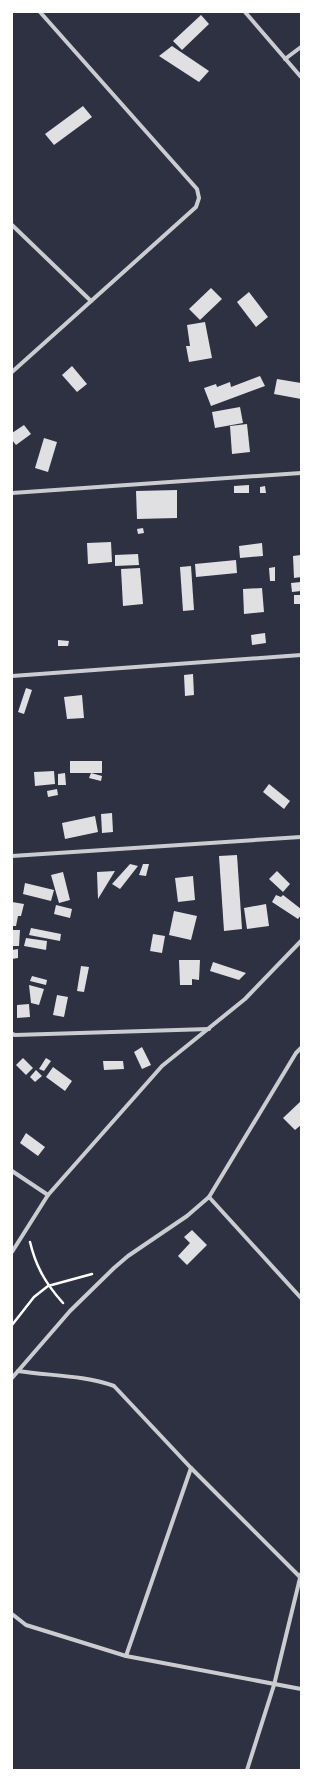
<svg xmlns="http://www.w3.org/2000/svg" width="313" height="1782" viewBox="0 0 313 1782" font-family="Overpass,sans-serif">
	<style>
		.building { fill: #e0e0e3 }
		.lines { fill: none; stroke-linecap: round; stroke-linejoin: round }
		.path { stroke: #fff; stroke-width: 2.5 }
		.minor { stroke: #caccd0; stroke-width: 4 }
	</style>
	<rect width="100%" height="100%" fill="#2d3142"/>
	<g class="building">
		<path d="M201 15 209 24 182 50 173 41Z"/>
		<path d="M172 46 209 71 199 82 159 56Z"/>
		<path d="M83 106 92 117 54 145 45 134Z"/>
		<path d="M211 288 222 299 200 320 189 309Z"/>
		<path d="M249 292 268 317 256 327 237 302Z"/>
		<path d="M205 322 212 358 189 362 186 346H190L187 325Z"/>
		<path d="M72 366 87 384 77 392 62 375Z"/>
		<path d="M260 376 265 386 211 406 204 388 216 384 217 387 230 382 231 387Z"/>
		<path d="M277 379 301 383V399L274 394Z"/>
		<path d="M240 407 243 423 215 428 212 412Z"/>
		<path d="M247 424 250 452 232 454 230 426Z"/>
		<path d="M24 425 31 434 16 445 12 440V433Z"/>
		<path d="M44 438 57 442 48 472 35 468Z"/>
		<path d="M249 485V493H234V486Z"/>
		<path d="M265 486 266 493H260V487Z"/>
		<path d="M177 490V518L137 519 136 491Z"/>
		<path d="M143 528 144 533 138 534 137 529Z"/>
		<path d="M111 542 112 562 88 564 87 543Z"/>
		<path d="M262 543 263 556 240 558 239 546Z"/>
		<path d="M138 554 139 565 115 566V555Z"/>
		<path d="M301 555V577L294 578 293 556Z"/>
		<path d="M236 560 237 573 196 577 195 564Z"/>
		<path d="M191 566 194 610 183 611 180 567Z"/>
		<path d="M275 567V581H270L269 568Z"/>
		<path d="M140 568 143 604 123 606 121 569Z"/>
		<path d="M301 582V591L292 592 291 583Z"/>
		<path d="M262 588 264 612 244 614 243 589Z"/>
		<rect x="294" y="595" width="7" height="9"/>
		<path d="M265 633 266 643 252 645 251 635Z"/>
		<path d="M58 640 69 641 68 646H58Z"/>
		<path d="M193 674 194 695 185 696 184 675Z"/>
		<path d="M26 688 32 690 24 714 18 712Z"/>
		<path d="M82 695 84 718 67 719 64 697Z"/>
		<rect x="70" y="761" width="32" height="12"/>
		<path d="M54 771 55 784 35 786 34 772Z"/>
		<path d="M65 773 66 785H58V774Z"/>
		<path d="M91 773 102 776 101 781 89 778Z"/>
		<path d="M269 784 290 801 284 809 263 792Z"/>
		<path d="M57 789 58 795 48 797 47 791Z"/>
		<path d="M112 813 113 832 102 833 101 814Z"/>
		<path d="M95 816 98 832 65 839 62 823Z"/>
		<path d="M237 855 242 929 224 931 219 856Z"/>
		<path d="M130 864 138 866 120 889 112 884Z"/>
		<path d="M143 864H149L146 876 139 875Z"/>
		<path d="M115 871 98 899 97 872Z"/>
		<path d="M277 871 290 884 283 892 269 879Z"/>
		<path d="M63 872 70 900 59 903 51 875Z"/>
		<path d="M193 876 195 900 178 902 175 878Z"/>
		<path d="M25 883 54 890 51 901 23 894Z"/>
		<path d="M276 895 281 897 283 895 301 909V915L298 919 272 902Z"/>
		<path d="M12 902 24 904 21 916H18L16 926H12Z"/>
		<path d="M266 904 269 926 247 929 244 908Z"/>
		<path d="M56 905 72 909 70 918 54 914Z"/>
		<path d="M174 911 197 916 191 940 169 935Z"/>
		<path d="M31 928 61 934 60 941 29 935Z"/>
		<path d="M12 930H20L19 946H12Z"/>
		<path d="M153 934 165 936 162 953 150 951Z"/>
		<path d="M26 938 47 941 46 950 24 946Z"/>
		<path d="M18 949V958L12 959V950Z"/>
		<path d="M179 960H200L199 980 192 979V985H180Z"/>
		<path d="M213 962 246 973 239 980 210 971Z"/>
		<path d="M81 966 89 967 84 992 77 991Z"/>
		<path d="M32 976 47 980 46 985 30 981Z"/>
		<path d="M29 985 44 989 39 1005 31 1003Z"/>
		<path d="M57 995 68 997 64 1017 53 1015Z"/>
		<path d="M29 1004 30 1017 17 1018V1005Z"/>
		<path d="M142 1047 151 1065 142 1069 134 1052Z"/>
		<path d="M23 1058 33 1068 26 1075 16 1065Z"/>
		<path d="M46 1058 51 1061 44 1071 39 1069Z"/>
		<path d="M103 1061H123L124 1069 104 1070Z"/>
		<path d="M53 1067 72 1081 65 1091 46 1077Z"/>
		<path d="M36 1070 42 1076 35 1082 30 1077Z"/>
		<path d="M301 1101V1125L295 1130 283 1118Z"/>
		<path d="M26 1133 45 1147 38 1156 20 1143Z"/>
		<path d="M192 1230 207 1245 187 1265 178 1256 190 1243 184 1237Z"/>
	</g>
	<g class="lines">
		<g class="path">
			<path d="M30 1242C36 1267 46 1284 63 1303"/>
			<path d="M12 1325 34 1297 48 1286 92 1274"/>
		</g>
		<g class="minor">
			<path d="M245 12 301 77"/>
			<path d="M285 59 301 47"/>
			<path d="M12 225 91 301"/>
			<path d="M12 372 196 207 199 198 197 189 40 12"/>
			<path d="M12 493 301 473"/>
			<path d="M12 676 301 655"/>
			<path d="M12 856 301 837"/>
			<path d="M12 1034 15 1035 209 1029"/>
			<path d="M12 1171 48 1195"/>
			<path d="M209 1197 301 1298"/>
			<path d="M12 1252 48 1195 162 1066 245 999 301 941"/>
			<path d="M18 1371C51 1376 83 1375 114 1386L191 1468 300 1577"/>
			<path d="M12 1378 70 1311 114 1268 128 1256 187 1216 209 1197 296 1053 301 1048"/>
			<path d="M12 1614 26 1625 126 1656 301 1689"/>
			<path d="M126 1656 191 1468"/>
			<path d="M247 1770 274 1685 301 1574"/>
		</g>
	</g>
	<rect width="313" height="1782" fill="none" stroke="#ffffff" stroke-width="26"/>
</svg>
